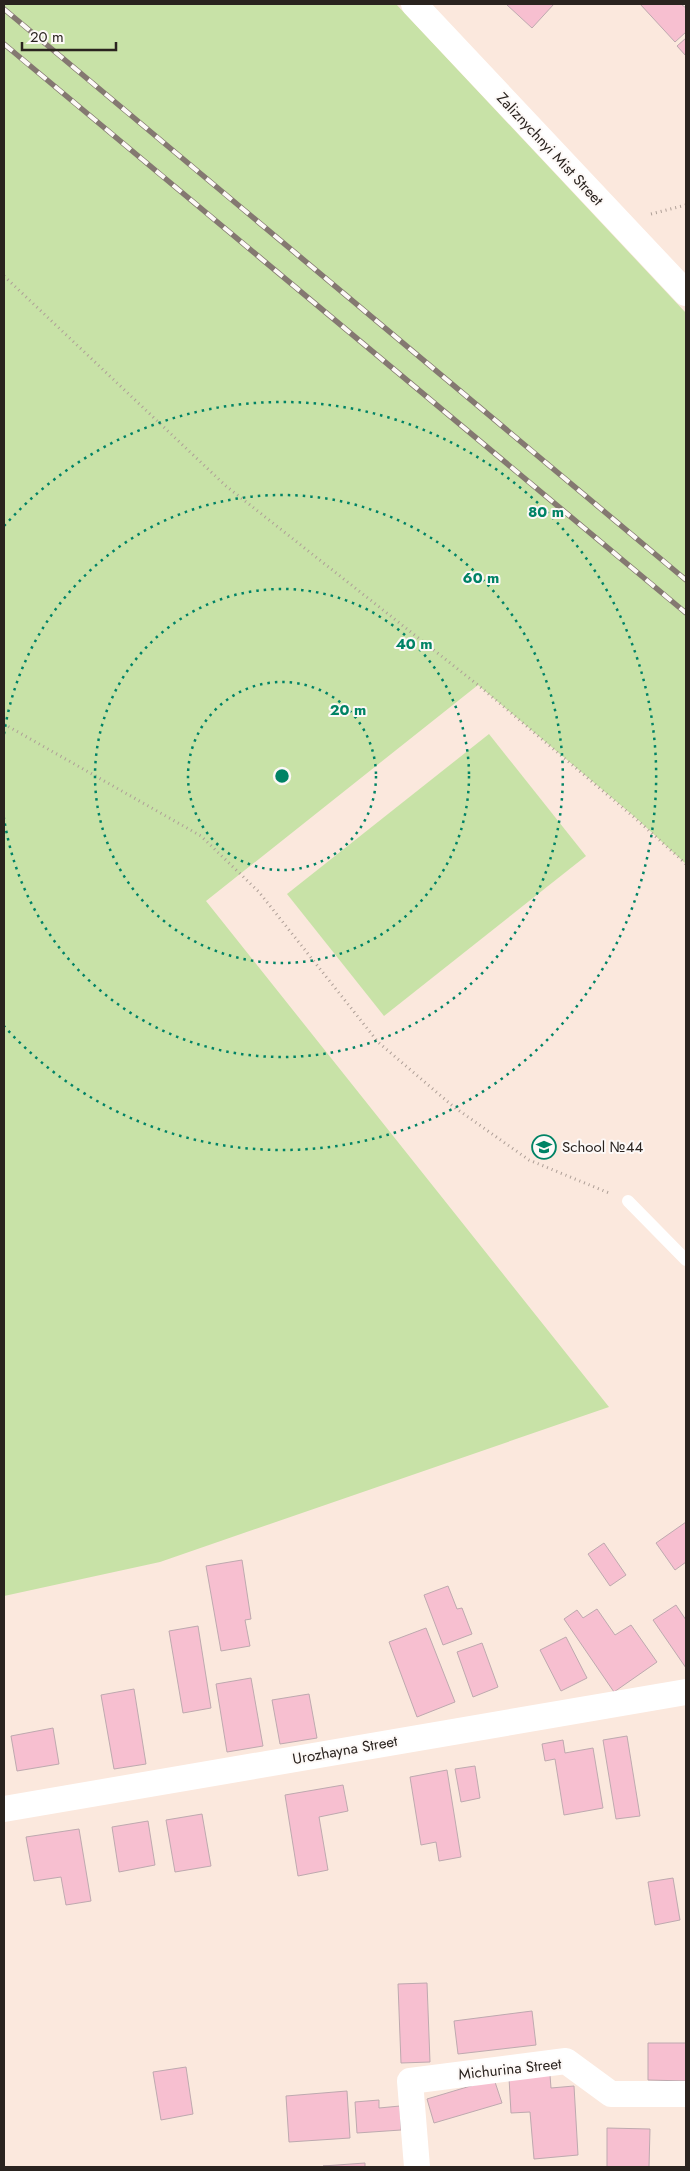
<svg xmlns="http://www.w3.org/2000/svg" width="690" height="2171" viewBox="0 0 690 2171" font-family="Jost,sans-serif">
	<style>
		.green { fill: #c8e2a7 }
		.building { fill: #f7bfd0; stroke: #bea9af }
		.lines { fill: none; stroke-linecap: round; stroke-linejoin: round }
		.path { stroke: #ae9f97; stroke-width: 3; stroke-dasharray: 1 4; stroke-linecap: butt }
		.service { stroke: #fff; stroke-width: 12 }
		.minor { stroke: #fff; stroke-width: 26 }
		.rail-casing { stroke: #847871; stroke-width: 5.5 }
		.rail { stroke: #fdf9f7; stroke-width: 4; stroke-dasharray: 11; stroke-linecap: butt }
		.ring { fill: none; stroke: #008365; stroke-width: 2.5; stroke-dasharray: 2.5 5 }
		.labels { text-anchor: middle; stroke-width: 4; stroke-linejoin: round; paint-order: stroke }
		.street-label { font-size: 15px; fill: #2a231f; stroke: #fdf9f7 }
		.poi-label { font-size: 15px; fill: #2a231f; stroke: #fdf9f7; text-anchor: start }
		.centre { fill: #008365; stroke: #fdf9f7; stroke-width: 2.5 }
		.ring-label { font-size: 15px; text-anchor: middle; font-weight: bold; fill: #008365; stroke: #fdf9f7; stroke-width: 4; stroke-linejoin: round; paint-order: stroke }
	</style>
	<rect width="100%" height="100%" fill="#fbe8dd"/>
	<g class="green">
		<path d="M4 4H396L686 313V864L636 818 478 685 206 901 609 1407 160 1562 4 1596Z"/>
		<path d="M489 734 586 856 384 1016 287 894Z"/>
	</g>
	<g class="building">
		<path d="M506 4H554L532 28Z"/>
		<path d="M640 4H681L686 8V32L675 42Z"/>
		<path d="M686 38V56L677 46Z"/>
		<path d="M686 1522V1562L675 1570 656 1543Z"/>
		<path d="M604 1543 626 1575 610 1586 588 1554Z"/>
		<path d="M242 1560 251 1619 245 1620 250 1646 221 1651 206 1566Z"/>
		<path d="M448 1586 457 1609 462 1608 472 1634 443 1645 424 1595Z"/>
		<path d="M676 1605 686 1620V1668L653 1620Z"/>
		<path d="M597 1609 615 1635 631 1625 657 1662 614 1692 564 1619 577 1610 583 1618Z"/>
		<path d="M198 1626 211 1708 183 1713 169 1631Z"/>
		<path d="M426 1628 455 1702 417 1717 389 1642Z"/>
		<path d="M566 1637 587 1678 561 1691 540 1650Z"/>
		<path d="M482 1643 498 1687 473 1697 457 1652Z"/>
		<path d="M251 1678 263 1746 227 1752 216 1684Z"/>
		<path d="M134 1689 146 1764 114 1769 101 1695Z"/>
		<path d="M309 1694 317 1738 280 1744 272 1700Z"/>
		<path d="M53 1728 59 1764 17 1771 11 1736Z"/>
		<path d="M627 1736 640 1816 616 1819 603 1740Z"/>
		<path d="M563 1740 565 1753 593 1748 603 1808 564 1815 555 1759 545 1761 542 1744Z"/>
		<path d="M475 1766 480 1798 461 1802 455 1769Z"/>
		<path d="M447 1770 461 1857 439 1861 436 1842 421 1845 410 1777Z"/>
		<path d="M343 1785 348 1811 319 1817 328 1870 298 1876 285 1795Z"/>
		<path d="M202 1814 211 1866 175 1872 166 1820Z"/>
		<path d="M148 1821 155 1865 119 1872 112 1827Z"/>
		<path d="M79 1829 91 1901 66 1905 61 1877 34 1881 26 1837Z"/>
		<path d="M673 1878 680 1920 655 1925 648 1882Z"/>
		<path d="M427 1983 430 2062 401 2063 398 1984Z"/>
		<path d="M532 2011 536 2045 458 2054 454 2021Z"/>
		<path d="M648 2043H686V2081L648 2080Z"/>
		<path d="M186 2067 193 2114 161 2120 153 2072Z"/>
		<path d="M550 2075 551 2088 574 2086 578 2155 534 2159 530 2112 511 2113 509 2078Z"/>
		<path d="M494 2079 502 2103 434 2123 427 2099Z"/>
		<path d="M347 2091 350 2138 289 2142 286 2096Z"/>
		<path d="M379 2100V2108L400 2106 401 2130 357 2133 355 2102Z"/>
		<path d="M607 2128 650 2129 649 2167H607Z"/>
		<path d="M365 2163V2167L323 2166Z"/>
	</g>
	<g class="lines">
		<g class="path">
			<path d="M651 214 686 205"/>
			<path d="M4 276 226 486 478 685 636 819 686 864"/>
			<path d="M4 724 201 836 259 892 378 1042 454 1107 529 1160 609 1193"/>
		</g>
		<path class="service" d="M628 1201 686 1260"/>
		<g class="minor">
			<path d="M414 4 686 293"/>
			<path d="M4 1809 686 1692"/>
			<path d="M417 2167 410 2081 566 2061 611 2094H686"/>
		</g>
		<g class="rail-casing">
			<g id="rail">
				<path d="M4 9 686 580"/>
				<path d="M4 44 686 613"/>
			</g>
		</g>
		<use href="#rail" class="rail"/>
	</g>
	<g class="ring">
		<circle cx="282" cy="776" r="94"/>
		<circle cx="282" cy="776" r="187"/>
		<path d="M4 734A281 281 0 1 1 4 818"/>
		<path d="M4 526A374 374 0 1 1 4 1026"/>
	</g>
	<defs>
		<g id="school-ring" transform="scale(1.25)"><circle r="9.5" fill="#fdf9f7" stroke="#008365" stroke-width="1.5"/><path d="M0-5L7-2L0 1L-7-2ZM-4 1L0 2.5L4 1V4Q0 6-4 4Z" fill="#008365"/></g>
	</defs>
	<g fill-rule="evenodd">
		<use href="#school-ring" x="544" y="1147"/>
	</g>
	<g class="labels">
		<g class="street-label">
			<text transform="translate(550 149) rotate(47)" y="5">Zaliznychnyi Mist Street</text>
			<text transform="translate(345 1750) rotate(-10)" y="5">Urozhayna Street</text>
			<text transform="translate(510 2069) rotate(-6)" y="5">Michurina Street</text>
		</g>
		<g class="poi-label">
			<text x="562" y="1152">School №44</text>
		</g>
	</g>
	<circle cx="282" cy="776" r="8" class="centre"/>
	<g class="ring-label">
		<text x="546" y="517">80 m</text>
		<text x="481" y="583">60 m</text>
		<text x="414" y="649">40 m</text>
		<text x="348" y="715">20 m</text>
	</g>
	<rect width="690" height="2171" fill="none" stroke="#2a231f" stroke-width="10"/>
	<path d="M22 42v8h94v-8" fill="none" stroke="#2a231f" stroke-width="2.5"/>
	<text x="30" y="42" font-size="15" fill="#2a231f" stroke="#fdf9f7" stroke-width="4" paint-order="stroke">20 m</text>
</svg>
